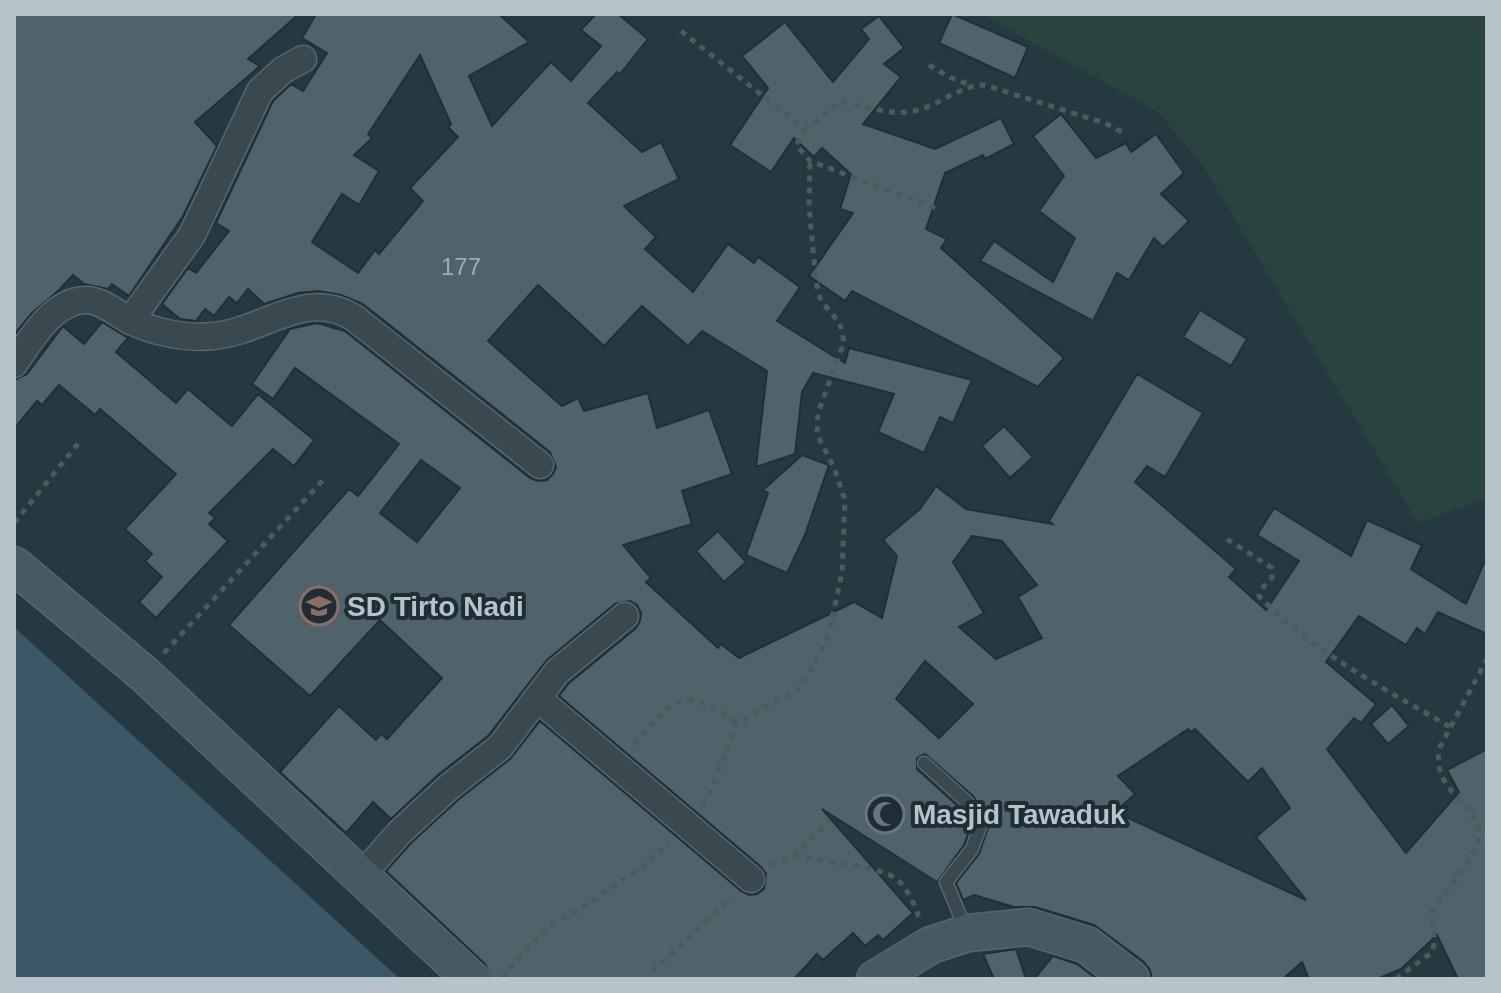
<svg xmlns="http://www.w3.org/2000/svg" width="1501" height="993" viewBox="0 0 1501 993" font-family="Arial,sans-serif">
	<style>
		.green { fill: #29433e }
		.water { fill: #3a5866 }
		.building { fill: #50626a; stroke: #213037; stroke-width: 2; fill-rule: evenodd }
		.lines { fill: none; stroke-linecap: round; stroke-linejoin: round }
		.lane-casing { stroke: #58666d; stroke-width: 15 }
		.street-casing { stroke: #58666d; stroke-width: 29 }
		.secondary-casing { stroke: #58666d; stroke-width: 39 }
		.path { stroke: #495e5b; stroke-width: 5; stroke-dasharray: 6 6; stroke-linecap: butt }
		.lane { stroke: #3a4950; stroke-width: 12 }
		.street { stroke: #3a4950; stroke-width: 26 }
		.secondary { stroke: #495962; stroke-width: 36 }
		.labels { text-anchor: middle; stroke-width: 8; stroke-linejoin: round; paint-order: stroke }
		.number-label { font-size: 24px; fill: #9dabb2 }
		.poi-label { font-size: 28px; font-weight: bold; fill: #b7c3ca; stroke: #1f2e35; text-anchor: start }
	</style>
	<rect width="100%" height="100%" fill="#263840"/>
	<path class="green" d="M981 14H1487V499L1418 523 1203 166 1158 112Z"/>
	<path class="water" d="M14 627 400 979H14Z"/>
	<g class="building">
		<path d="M14 14H299L248 59 260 66 195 122 217 146 183 216 129 296 112 284 108 289 84 284 73 275 58 291 32 313 14 335Z"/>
		<path d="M316 14H499L529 42 469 76 492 126 551 62 571 81 601 46 581 30 596 14H618L648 39 620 74 617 72 588 103 642 152 661 142 679 179 624 206 656 237 645 249 693 292 728 244 754 263 758 257 800 287 777 321 845 363 849 348 972 380 953 423 940 417 924 453 878 432 894 394 813 373 802 392 795 454 756 467 767 371 702 331 688 346 642 306 604 346 538 285 488 341 562 406 578 398 584 411 648 393 657 428 709 410 732 474 682 491 692 524 623 545 651 578 646 582 718 648 721 644 739 658 854 602 882 618 897 556 883 540 920 509 936 486 966 509 1052 524 1049 521 1137 374 1203 413 1165 477 1147 466 1135 482 1236 569 1229 577 1266 610 1299 561 1257 535 1274 508 1351 556 1367 520 1422 545 1411 569 1466 604 1487 556V634L1438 612 1425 634 1417 628 1406 645 1359 616 1326 662 1376 704 1361 723 1354 718 1327 749 1406 853 1459 792 1447 770 1487 749V979H1458L1437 935 1401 969 1377 979H1309L1302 962 1283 979H1152L1150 970 1144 962 1094 925 1035 907H1014L974 895 963 900 956 883 979 854 990 822 973 796 925 754 917 758V769L960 808 971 825 964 845 937 882 822 809 913 913 883 940 878 935 865 946 853 933 823 960 817 954 794 979H491L485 964 386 871 411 843 459 799 510 759 540 721 741 891 749 895 757 894 764 889 766 874 761 867 559 696 569 683 636 628 640 621 641 613 637 605 630 601 615 604 547 660 488 736 438 775 391 819 373 802 346 833 280 772 339 706 376 740 381 734 387 739 442 678 380 620 310 696 229 625 349 489 358 496 399 444 295 368 273 399 252 384 290 329 317 323 345 331 530 478 538 481 547 480 553 474 556 467 550 452 363 304 341 295 319 291 298 293 264 304 248 289 237 303 229 297 214 316 205 309 196 321 180 319 162 304 188 268 196 273 229 231 216 223 273 101 291 84 303 91 327 53 302 38ZM420 55 451 124 448 127 458 137 410 188 423 201 379 254 375 250 358 273 312 242 342 194 359 205 379 171 354 155 372 138 368 134ZM421 460 460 488 417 542 380 513ZM972 536 1002 541 1037 585 1018 597 1042 638 996 659 959 627 984 613 953 562ZM925 661 973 704 939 738 896 699ZM1188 729 1191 732 1195 729 1248 782 1262 768 1290 808 1256 837 1306 900 1115 812 1135 794 1118 776Z"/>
		<path d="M952 14 1028 47 1015 78 939 43Z"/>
		<path d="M879 16 904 48 884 64 901 77 863 124 935 149 1001 118 1014 144 985 159 983 155 945 173 926 229 947 239 941 248 1064 358 1038 387 852 291 845 301 809 276 853 213 840 209 851 174 822 148 814 157 794 138 771 172 730 145 768 88 742 56 785 22 833 82 869 39 861 29Z"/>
		<path d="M1061 114 1096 158 1126 143 1131 152 1156 134 1184 173 1161 194 1189 221 1163 247 1154 238 1129 280 1117 273 1093 321 980 261 994 241 1053 282 1075 238 1039 211 1064 176 1033 136Z"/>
		<path d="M1200 310 1247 339 1231 366 1183 337Z"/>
		<path d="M102 322 128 338 116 352 176 403 188 389 232 426 258 394 314 440 294 466 273 449 209 513 215 518 209 524 228 541 156 618 139 602 162 577 145 561 152 554 125 529 176 474 100 409 95 415 59 385 42 405 37 401 14 429V380L27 374 63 326 84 344Z"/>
		<path d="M1004 426 1033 457 1010 478 982 446Z"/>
		<path d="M802 455 829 465 805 535 787 573 746 555 768 493 763 490Z"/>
		<path d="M718 531 746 562 724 582 696 551Z"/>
		<path d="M1392 705 1409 726 1388 744 1371 724Z"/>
		<path d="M1016 949 1026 979H994L983 954Z"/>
		<path d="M1053 956 1077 964 1097 979H1034Z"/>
	</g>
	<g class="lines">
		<g class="lane-casing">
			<path id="lane" d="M924 763 967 802 981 824 972 849 946 882 966 930"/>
		</g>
		<g class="street-casing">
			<g id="street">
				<path d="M130 321 192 235 260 91 283 70 303 59"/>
				<path d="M14 364C30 341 52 301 85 300 101 299 115 313 129 320 153 332 186 339 213 336 263 332 304 288 353 317L540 465"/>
				<path d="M537 698 751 879"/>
				<path d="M361 876 400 832 449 787 500 747 557 672 625 616"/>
			</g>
		</g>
		<g class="secondary-casing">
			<g id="secondary">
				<path d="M14 565 144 674 471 979"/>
				<path d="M875 979 931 945 968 933 1029 927 1087 945 1131 979"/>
			</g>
		</g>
		<g class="path">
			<path d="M681 31 802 127 804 131 796 145 810 161 935 208"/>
			<path d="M929 65 951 78 971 85"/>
			<path d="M804 131 840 102C862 104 886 115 908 112 937 109 957 85 985 85L1107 124 1122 132"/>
			<path d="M14 523 81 440"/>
			<path d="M1227 539 1272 568V578L1264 586 1259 596C1314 653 1385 689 1452 728"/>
			<path d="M164 653 324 479"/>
			<path d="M633 744C676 700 679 681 737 723"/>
			<path d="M702 805 711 790 737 723 801 688 828 637 842 573 845 500 834 468 817 434 818 413 844 342 840 323 821 301 816 282 809 206 810 161"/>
			<path d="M794 856C817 861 878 866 895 878 907 886 914 904 919 917"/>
			<path d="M771 866 792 856 830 821"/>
			<path d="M652 972 732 897"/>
			<path d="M502 978 548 925 577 911 645 865 670 842"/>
			<path d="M1396 979 1431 953C1439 940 1429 926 1432 911 1443 896 1471 861 1477 845 1491 806 1428 796 1440 747L1487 659"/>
		</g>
		<use href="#lane" class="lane"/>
		<use href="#street" class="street"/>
		<use href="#secondary" class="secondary"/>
	</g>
	<defs>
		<g id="school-ring" transform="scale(2)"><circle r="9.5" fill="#1f2e35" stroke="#8d6e63" stroke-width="1.5"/><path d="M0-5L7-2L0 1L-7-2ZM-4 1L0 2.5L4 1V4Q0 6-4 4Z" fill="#8d6e63"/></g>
		<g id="mosque-ring" transform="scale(2)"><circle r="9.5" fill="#1f2e35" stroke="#6b7280" stroke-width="1.5"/><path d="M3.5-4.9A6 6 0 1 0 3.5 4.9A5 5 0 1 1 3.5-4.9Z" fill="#6b7280"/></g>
	</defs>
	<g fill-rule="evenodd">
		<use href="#school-ring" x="319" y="606"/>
		<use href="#mosque-ring" x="885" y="814"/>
	</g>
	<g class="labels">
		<g class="number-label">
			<text x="461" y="275">177</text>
		</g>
		<g class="poi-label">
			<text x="347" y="616">SD Tirto Nadi</text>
			<text x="913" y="824">Masjid Tawaduk</text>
		</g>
	</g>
	<rect width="1501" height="993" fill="none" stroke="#b7c3ca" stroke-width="32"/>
</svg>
